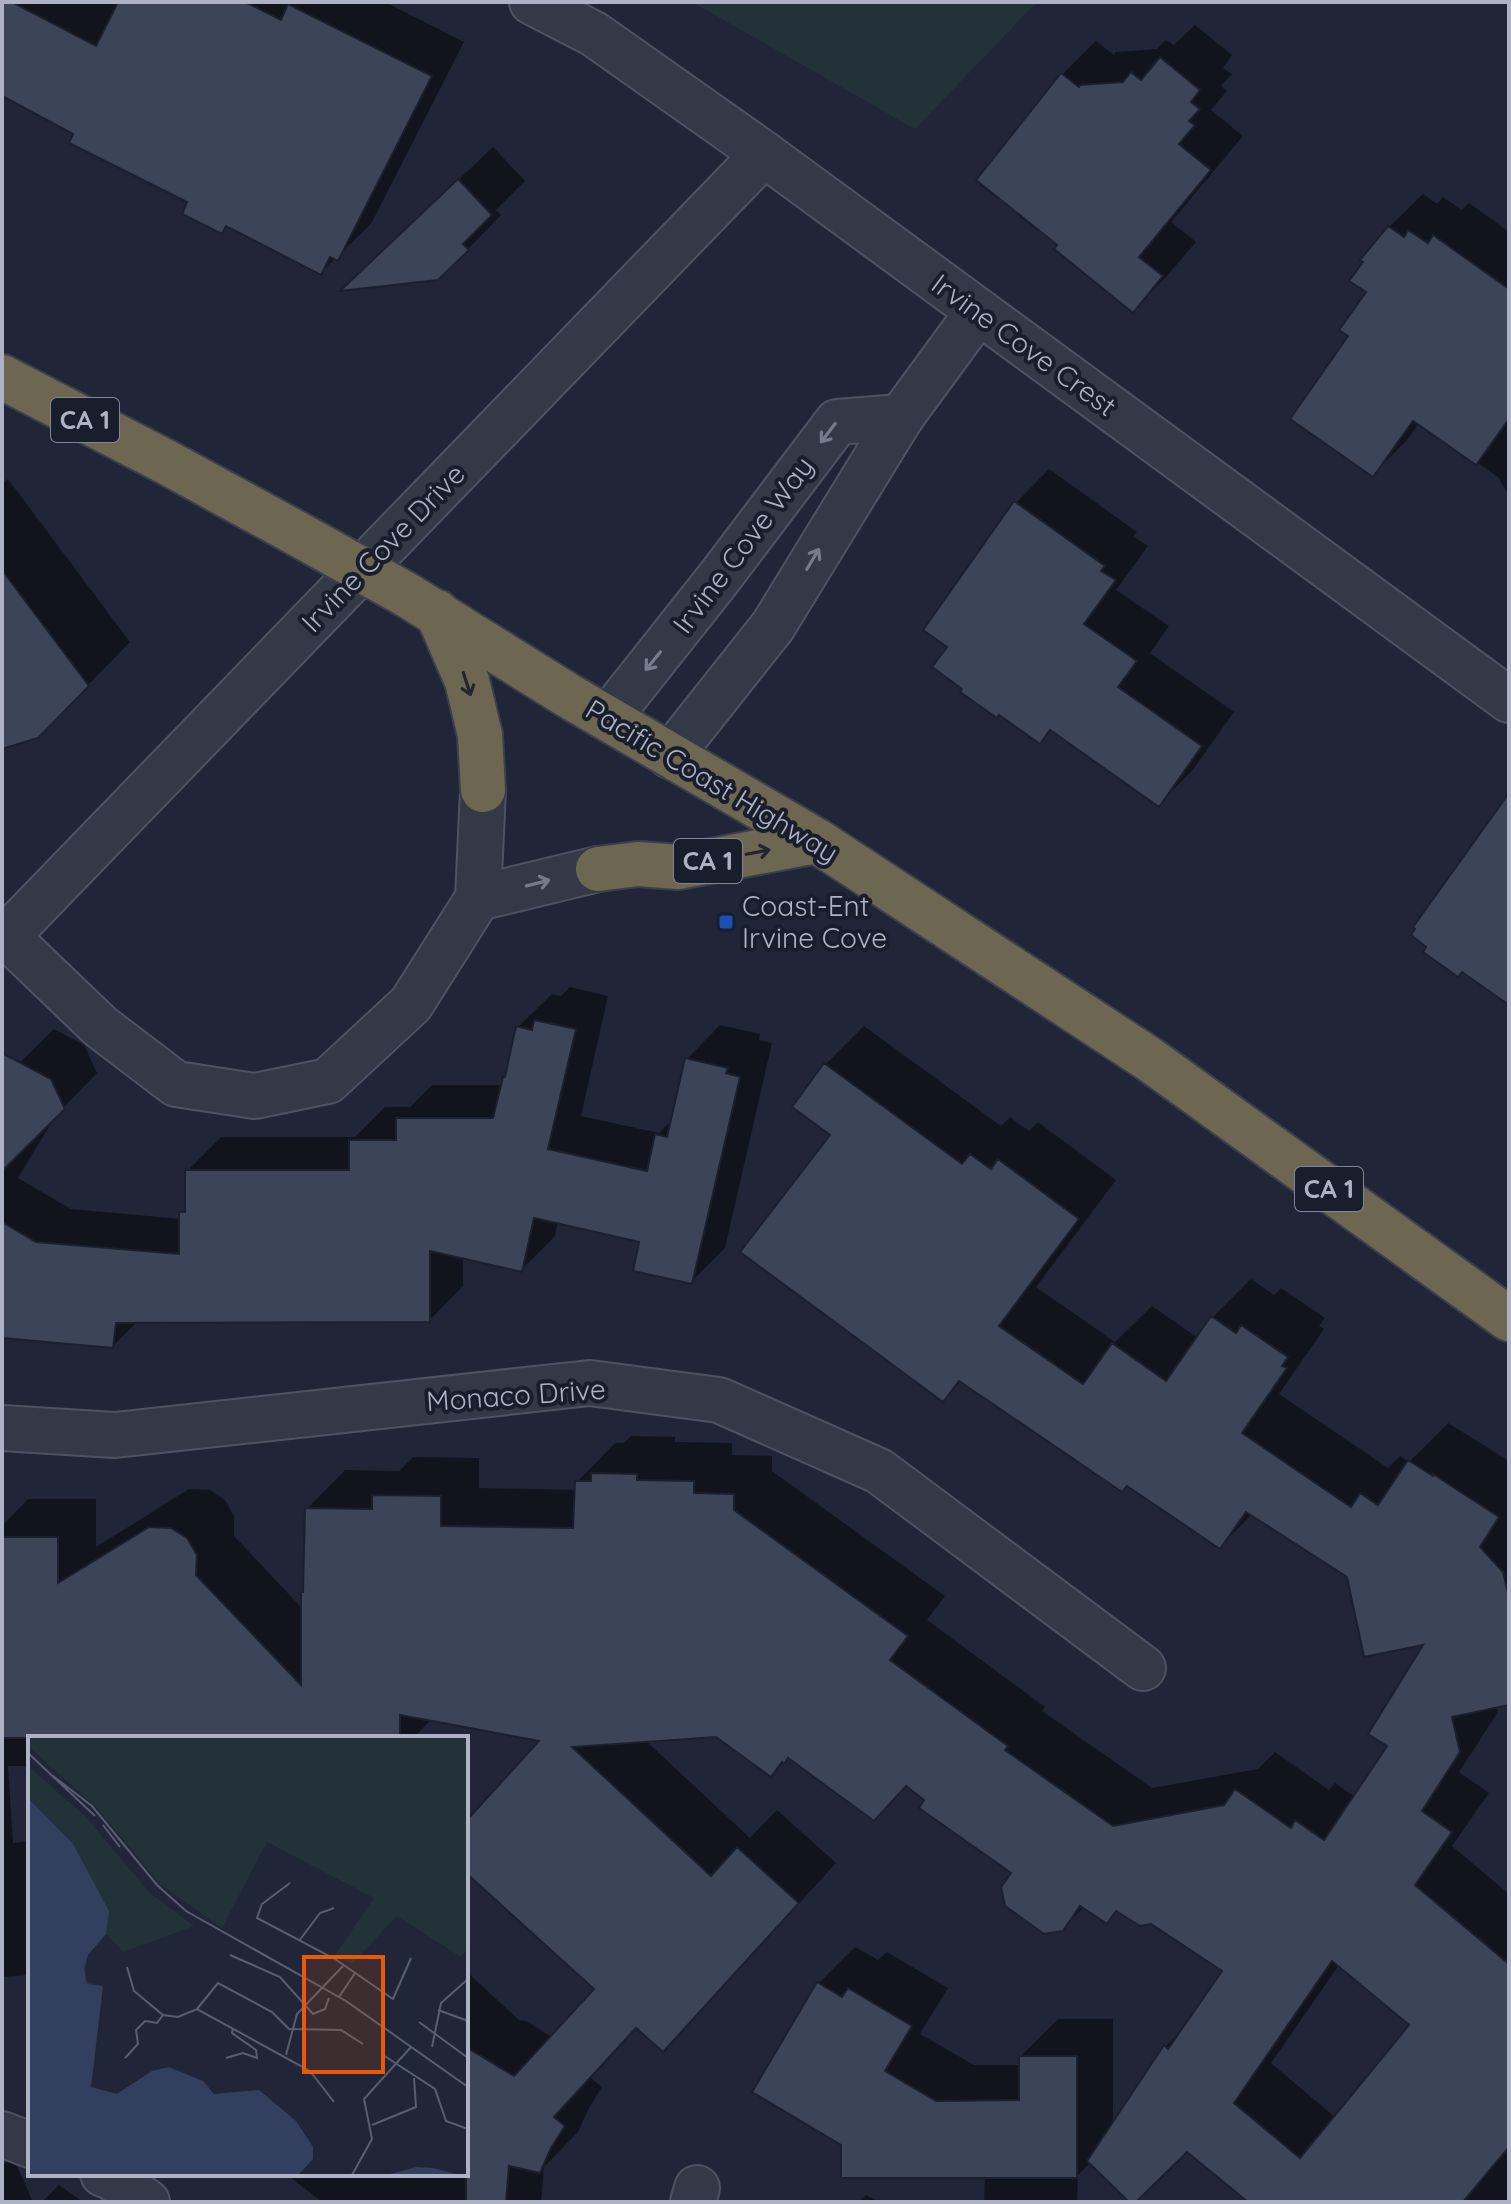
<svg xmlns="http://www.w3.org/2000/svg" width="1511" height="2204" viewBox="0 0 1511 2204" font-family="Quicksand,sans-serif">
	<style>
		.green { fill: #223238 }
		.shadow { fill: #0007; fill-rule: evenodd }
		.building { fill: #3c4457; stroke: #1b202e; stroke-width: 2; fill-rule: evenodd }
		.lines { fill: none; stroke-linecap: round; stroke-linejoin: round }
		.street-casing { stroke: #4e5362; stroke-width: 48 }
		.highway-casing { stroke: #3b404f; stroke-width: 48 }
		.street { stroke: #333947; stroke-width: 44 }
		.highway { stroke: #6d6650; stroke-width: 44 }
		.highway-bridge-casing { stroke: #3b404f; stroke-width: 48; stroke-linecap: butt }
		.highway-bridge { stroke: #6d6650; stroke-width: 44 }
		.oneway { stroke: #767c8c }
		.oneway2 { stroke: #212530 }
		.transit-dot { fill: #1a4fb4; stroke: #191e2c; stroke-width: 3 }
		.labels { text-anchor: middle; stroke-width: 8; stroke-linejoin: round; paint-order: stroke }
		.shield { fill: #191e2c; stroke: #818696; stroke-width: 2 }
		.shield-label { font-size: 26px; font-weight: bold; fill: #adb3c4 }
		.street-label { font-size: 28px; fill: #adb3c4; stroke: #191e2c }
		.poi-label { font-size: 28px; fill: #adb3c4; stroke: #191e2c; text-anchor: start }
		.inset-road { fill: none; stroke: #585e6f; stroke-width: 2 }
		.view { fill: #e8590c; fill-opacity: 0.15; stroke: #e8590c; stroke-width: 4 }
		.inset-edge { fill: none; stroke: #adb3c4; stroke-width: 4 }
	</style>
	<rect width="100%" height="100%" fill="#202637"/>
	<path class="green" d="M692 2H1037L915 129Z"/>
	<g class="shadow">
		<path d="M2 2H385L464 42 371 224 321 272 229 225 222 232 190 201 76 133 2 94Z"/>
		<path d="M1195 25 1232 55 1223 68 1232 74 1221 86 1227 91 1211 110 1243 136 1171 222 1196 242 1166 277 1133 310 1060 245 979 180 1063 74 1096 41 1114 55 1116 52 1157 49 1166 40 1174 45Z"/>
		<path d="M493 147 525 181 496 210 501 215 468 249 376 258Z"/>
		<path d="M1423 194 1437 204 1443 197 1462 210 1469 203 1509 232V496L1498 477 1419 423 1406 441 1373 474 1351 336 1369 292 1389 227Z"/>
		<path d="M1049 469 1137 532 1133 536 1148 546 1116 590 1169 626 1150 653 1234 712 1192 771 1159 804 1052 729 1040 742 950 646 1016 503Z"/>
		<path d="M8 479 130 642 80 693 2 747V483Z"/>
		<path d="M570 987 608 996 581 1116 659 1133 673 1119 687 1059 720 1025 760 1034 759 1040 772 1043 725 1248 691 1282 642 1240 558 1221 555 1236 521 1270 463 1257V1286L430 1320 138 1321 113 1346 2 1336V1080L54 1029 84 1045 97 1073 56 1115 18 1178 71 1209 181 1219V1213L187 1207V1171L221 1137H355L385 1107H410L432 1085H503L508 1075 518 1027 552 994 561 996Z"/>
		<path d="M864 1026 1001 1126 1010 1117 1029 1131 1038 1122 1116 1180 1036 1287 1115 1342 1152 1306 1198 1338 1213 1317 1251 1279 1274 1295 1281 1288 1325 1318 1319 1326 1324 1329 1279 1394 1388 1468 1400 1456 1409 1462 1448 1423 1509 1461V1702L1496 1705 1498 1712 1459 1772 1489 1793 1452 1846 1509 1894V2202H1251L1187 2149 1133 2202 1091 2162 1078 2175 1077 2202H984L985 2176 843 2143 818 1984 855 1947 878 1960 887 1952 948 1988 920 2034 974 2065H1021V2056L1058 2019H1113V2125L1166 2046 1187 2025 1225 1970 1151 1922 1119 1910 1107 1922 1084 1907 1062 1929 1013 1872 907 1785 874 1819 789 1757 771 1774 717 1735 645 1740 750 1838 777 1810 836 1863 701 2011 663 2049 638 2027 591 2078 602 2087 589 2108 578 2132 544 2167 541 2202H322L286 2174H466V1971L519 2020 526 2021 552 2037 597 1989 466 1870V1824L552 1730 432 1719 413 1738H30V1766H8L13 1843 30 1841V1975L2 1977V1526L28 1499H96V1547L189 1489 210 1490 225 1500 234 1516V1536L303 1609 307 1509 345 1470 399 1471 413 1457 479 1458V1488L577 1490V1482L615 1443H624L631 1436 675 1437V1442L732 1443V1455L772 1456V1471L945 1596 927 1620 1045 1707 1042 1711 1152 1788 1258 1769 1275 1752 1329 1790 1335 1783 1355 1797 1390 1746 1427 1643 1348 1576 1252 1514 1220 1547 1127 1484 962 1380 943 1400 833 1134 795 1106 826 1064ZM1339 1965 1412 2025 1336 2118 1271 2063Z"/>
		<path d="M14 2159 33 2202H2V2161L3 2164Z"/>
		<path d="M59 2185 83 2202H42Z"/>
		<path d="M866 2195 881 2202H858Z"/>
	</g>
	<g class="building">
		<path d="M2 2H12L96 46 118 2H245L281 20 288 4 432 76 338 261 330 257 321 275 226 226 222 234 182 214 187 202 69 143 73 134 2 96Z"/>
		<path d="M1160 57 1200 90 1191 102 1200 109 1189 121 1195 125 1179 144 1211 170 1139 257 1163 276 1133 313 1054 249 1057 245 976 180 1061 73 1079 87 1080 85 1123 82 1131 72 1141 80Z"/>
		<path d="M458 179 492 215 463 244 469 250 438 280 340 291Z"/>
		<path d="M1388 226 1404 237 1408 230 1428 243 1433 235 1509 289V419L1476 465 1413 421 1373 477 1290 419 1348 336 1339 330 1366 292 1349 281 1363 262 1360 260Z"/>
		<path d="M1014 501 1105 566 1101 571 1116 580 1084 624 1137 661 1118 687 1202 746 1159 807 1050 730 1040 744 999 715 997 718 960 692 962 689 932 667 947 647 923 630Z"/>
		<path d="M2 570 89 686 38 738 2 749Z"/>
		<path d="M1509 793V1005L1462 972 1458 977 1423 952 1426 947 1411 935 1415 929 1413 927Z"/>
		<path d="M534 1020 576 1029 548 1149 647 1171 655 1134 667 1137 685 1058 728 1068 726 1073 740 1077 692 1284 633 1271 639 1242 534 1218 522 1272 430 1251V1322L116 1323 113 1348 2 1338V1222L36 1242 179 1254V1212H185V1170H349V1140H396V1118H493L503 1077H505L516 1026 532 1030Z"/>
		<path d="M2 1053 51 1079 65 1109 2 1171Z"/>
		<path d="M824 1063 962 1164 970 1154 991 1169 998 1159 1079 1219 999 1326 1083 1384 1112 1343 1166 1381 1211 1316 1236 1333 1241 1325 1288 1357 1282 1366 1287 1368 1242 1433 1351 1507 1360 1493 1378 1505 1408 1460 1433 1476V1474L1499 1517 1480 1547 1503 1572 1509 1597V1705L1452 1717 1460 1752 1422 1811 1452 1832 1415 1885 1509 1964V2147L1463 2202H1248L1187 2152 1136 2202H1129L1087 2161 1164 2045 1168 2049 1222 1971 1151 1924 1140 1926 1116 1911 1107 1924 1080 1906 1063 1931 1044 1934 1005 1906 1001 1887 1011 1873 919 1808 924 1800 906 1786 874 1821 788 1758 784 1764 782 1762 771 1777 716 1737 572 1747 711 1876 737 1847 799 1903 663 2052 636 2028 554 2117 565 2126 551 2148 540 2173 509 2166 506 2202H466V2047L514 2076 594 1989 466 1873V1821L539 1741 400 1715V1738H2V1537H58V1583L149 1527 171 1528 187 1538 197 1555 196 1575 301 1685V1592H303L305 1508 372 1509V1495L441 1496V1526L573 1528 575 1481H591V1473L637 1474V1480L694 1481V1493L734 1494V1510L908 1636 890 1660 1008 1746 1005 1750 1113 1826 1224 1805 1235 1789 1291 1828 1295 1820 1324 1840 1387 1746 1368 1734 1423 1645 1364 1657 1347 1577 1246 1512 1220 1549 1127 1486 1122 1492 959 1381 943 1402 740 1252 830 1135 792 1107ZM1332 1961 1409 2025 1300 2158 1234 2103Z"/>
		<path d="M817 1982 842 1997 848 1988 912 2026 885 2071 936 2101 1019 2100V2056H1077V2178H841V2145L752 2092Z"/>
	</g>
	<g class="lines">
		<g class="street-casing">
			<g id="street">
				<path d="M532 2 594 34 764 154 1509 700"/>
				<path d="M608 718 719 578 837 422 901 417"/>
				<path d="M670 756 773 626 901 417 978 312"/>
				<path d="M478 898 598 869"/>
				<path d="M2 932 101 1027 176 1084 255 1096 328 1081 411 1004 478 898 483 790"/>
				<path d="M2 941 764 154"/>
				<path d="M2 1428 115 1435 590 1383 719 1400 879 1471 1143 1668"/>
				<path d="M2 2134 30 2145"/>
				<path d="M103 2174 111 2177 147 2202"/>
				<path d="M693 2202 697 2188"/>
			</g>
		</g>
		<g class="highway-casing">
			<g id="highway">
				<path d="M2 377 168 463 296 533"/>
				<path d="M407 595 569 696 817 841 1149 1059 1509 1319"/>
				<path d="M437 612 467 681 480 735 483 790"/>
				<path d="M598 869 638 864 679 867 817 841"/>
			</g>
		</g>
		<use href="#street" class="street"/>
		<use href="#highway" class="highway"/>
		<g class="highway-bridge-casing">
			<path id="highway-bridge" d="M296 533 407 595"/>
		</g>
		<use href="#highway-bridge" class="highway-bridge"/>
	</g>
	<defs><path id="oneway-shaft" d="M-6 0H5M1.5-3L5.5 0L1.5 3" fill="none" stroke-width="1.6" stroke-linecap="round" stroke-linejoin="round" transform="scale(2)"/></defs>
	<g class="oneway">
		<use href="#oneway-shaft" transform="translate(828 433) rotate(127)"/>
		<use href="#oneway-shaft" transform="translate(813 559) rotate(-59)"/>
		<use href="#oneway-shaft" transform="translate(653 661) rotate(129)"/>
		<use href="#oneway-shaft" transform="translate(538 883) rotate(-14)"/>
	</g>
	<g class="oneway2">
		<use href="#oneway-shaft" transform="translate(467 684) rotate(72)"/>
		<use href="#oneway-shaft" transform="translate(758 852) rotate(-11)"/>
	</g>
	<rect class="transit-dot" x="718" y="914" width="16" height="16" rx="4"/>
	<g class="labels">
		<g class="shield">
			<rect x="51" y="398" width="68" height="44" rx="6"/>
			<rect x="674" y="839" width="68" height="44" rx="6"/>
			<rect x="1295" y="1167" width="68" height="44" rx="6"/>
		</g>
		<g class="shield-label">
			<text x="85" y="429">CA 1</text>
			<text x="708" y="870">CA 1</text>
			<text x="1329" y="1198">CA 1</text>
		</g>
		<g class="street-label">
			<text transform="translate(1024 345) rotate(36)" y="10">Irvine Cove Crest</text>
			<text transform="translate(743 545) rotate(-53)" y="10">Irvine Cove Way</text>
			<text transform="translate(383 548) rotate(-46)" y="10">Irvine Cove Drive</text>
			<text transform="translate(712 781) rotate(31)" y="10">Pacific Coast Highway</text>
			<text transform="translate(516 1395) rotate(-4)" y="10">Monaco Drive</text>
		</g>
		<g class="poi-label">
			<text x="742" y="916">Coast-Ent<tspan x="742" dy="32">Irvine Cove</tspan></text>
		</g>
	</g>
	<g transform="translate(28 1736)">
		<rect width="440" height="440" fill="#202637"/>
		<path d="M0 1H440V212L433 221 369 180 324 228 307 219 346 162 239 106 194 192 132 148 70 73 0 10ZM0 30 58 81 121 156 166 190 95 216 78 198 60 219 56 245 75 250 63 351 89 358 124 335 141 331 175 345 186 358 231 354 268 385 285 411V423L270 439H0Z" fill="#223238"/>
		<path d="M0 62 45 108 81 175 78 198 60 219 56 232 59 248 75 250 63 351 89 358 124 335 141 331 175 345 186 358 231 354 268 385 285 411V423L270 439H0ZM388 431 405 432 432 439H358Z" fill="#333f5f"/>
		<path class="inset-road" d="M0 17 67 80M25 40 64 70 129 149 158 175 318 265 440 351M75 89 92 111M262 147 234 168 229 182 307 223 365 263 383 222M271 205 292 177 306 172M202 219 252 241 285 278 297 273 301 262M99 231 106 255 135 279 150 281 169 273 282 335 306 366M311 261 327 237M169 273 190 247 244 276 261 293 313 294 335 308M410 274 440 285M391 286 440 322M404 311 413 267 440 243M258 319 269 278 315 230M355 319 407 353 418 385 440 393M97 322 110 308 108 294 117 285 129 287 135 279M198 322 215 317 229 322 228 314 204 297 205 292M344 389 388 371 386 342M324 439 344 403 336 363 383 311"/>
		<path class="view" d="M276 221H355V336H276Z"/>
		<rect width="440" height="440" class="inset-edge"/>
	</g>
	<rect width="1511" height="2204" fill="none" stroke="#adb3c4" stroke-width="8"/>
</svg>
